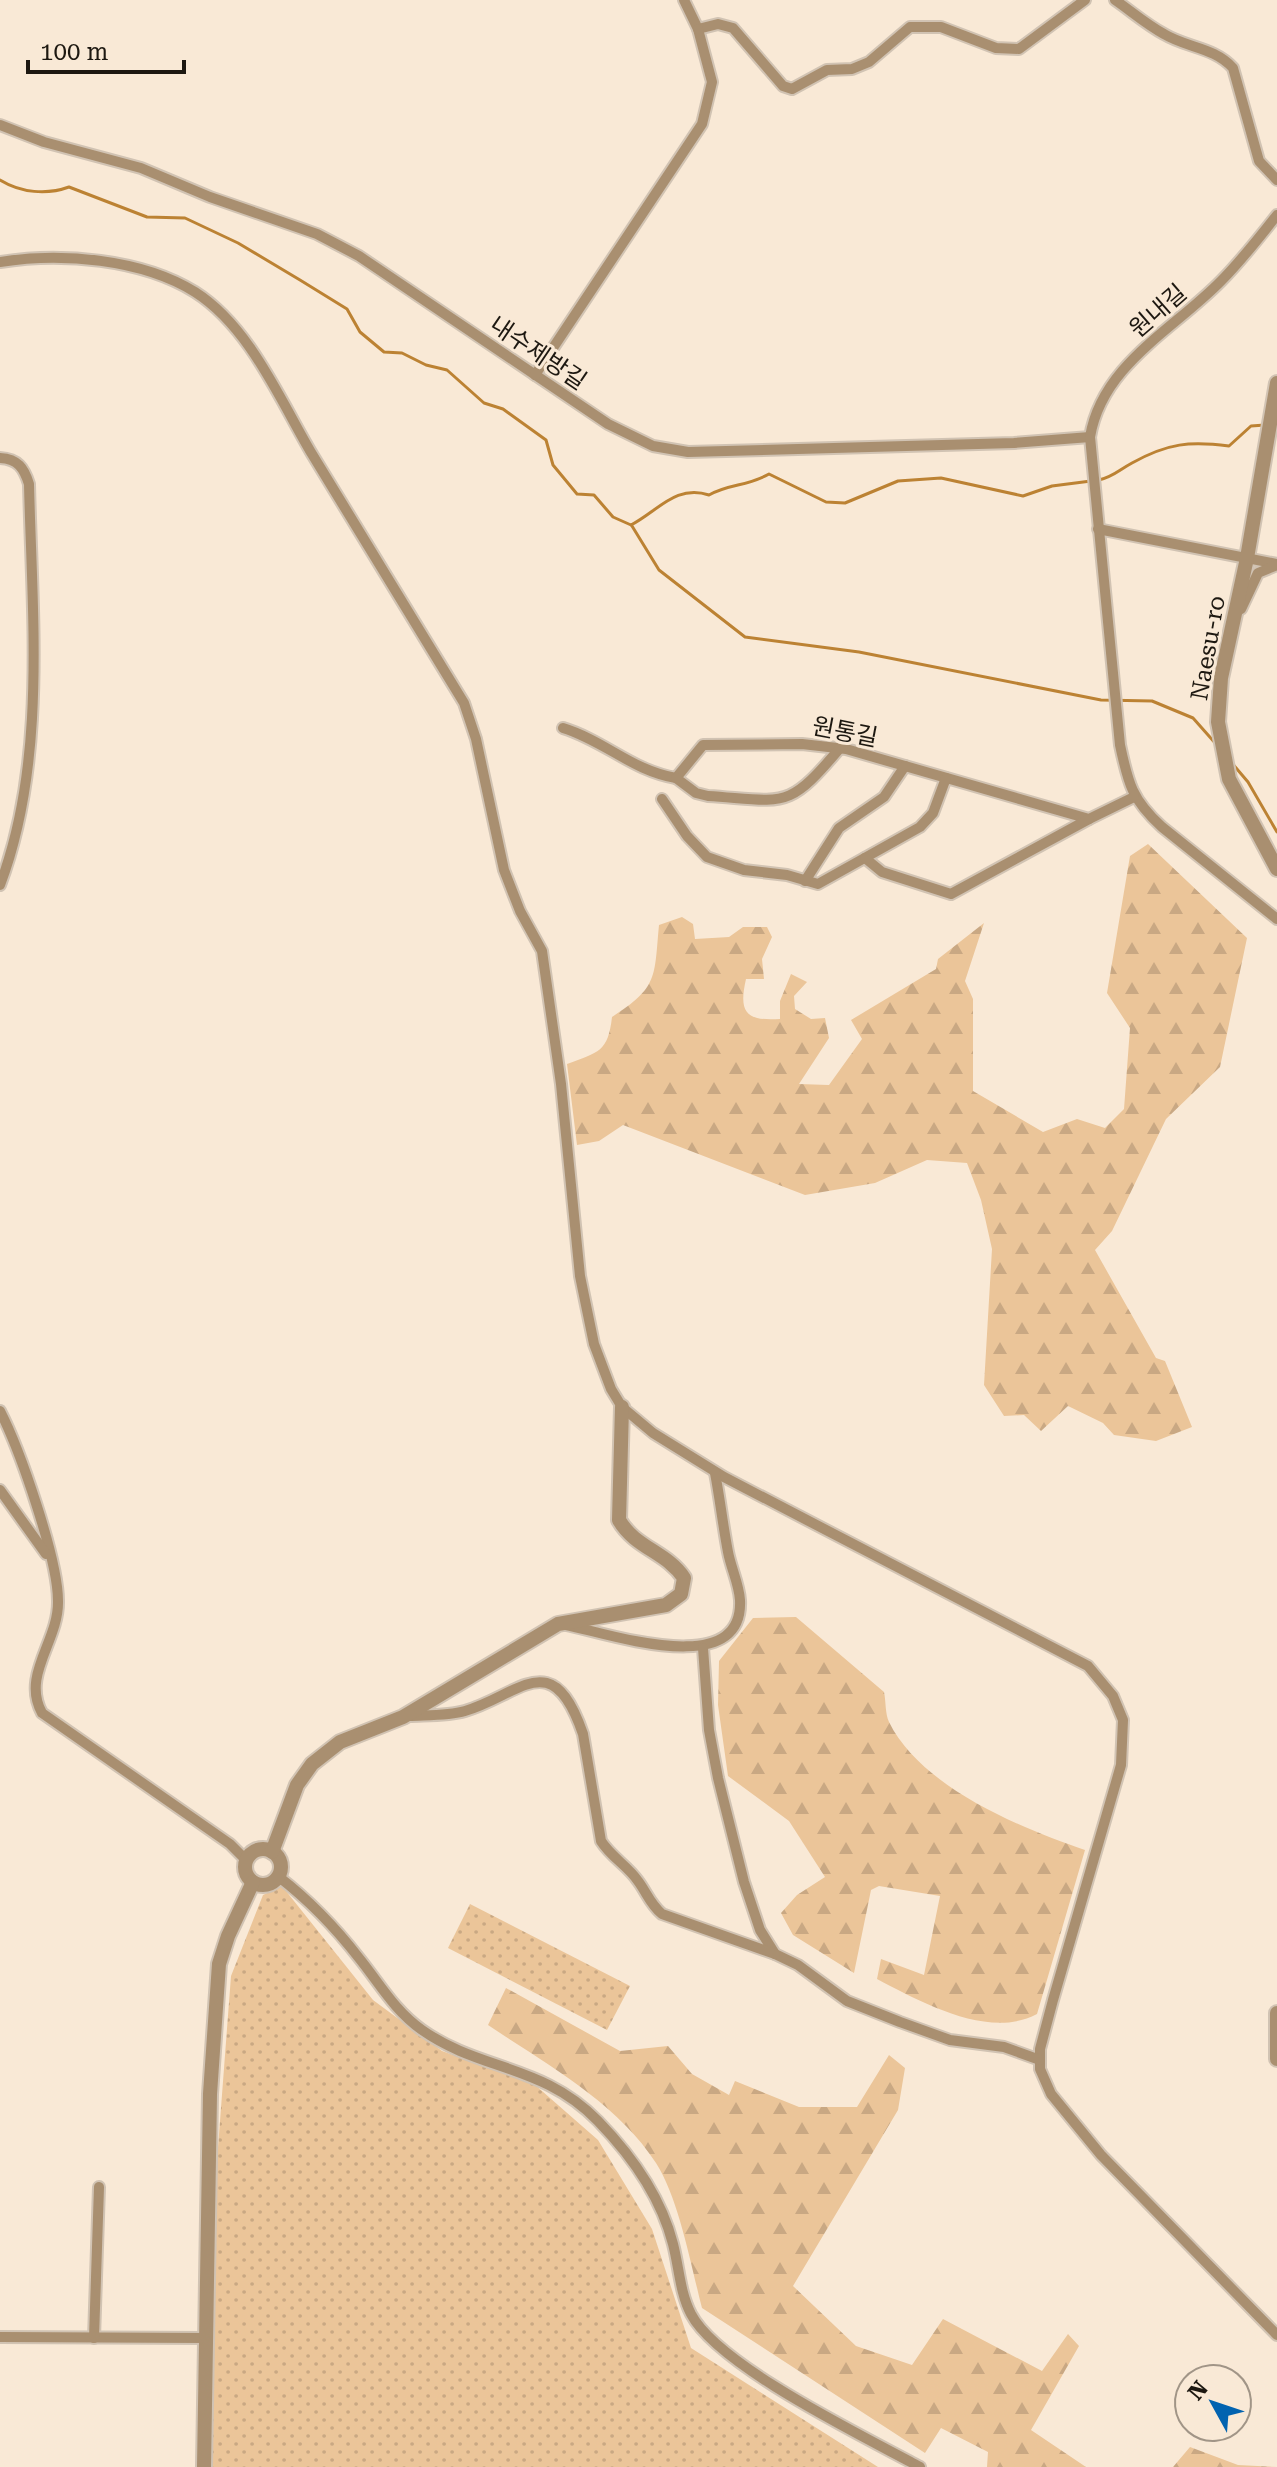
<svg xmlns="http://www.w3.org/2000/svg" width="1277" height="2467" viewBox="0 0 1277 2467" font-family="'Roboto Serif','Noto Sans KR',serif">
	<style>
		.grass { fill: url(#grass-dots) }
		.forest { fill: url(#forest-firs) }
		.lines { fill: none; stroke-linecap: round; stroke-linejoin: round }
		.stream { stroke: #bc8233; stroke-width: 3 }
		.minor-casing { stroke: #d1c3b3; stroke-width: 14 }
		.tertiary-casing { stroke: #d1c3b3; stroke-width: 18 }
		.minor { stroke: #a98f70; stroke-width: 10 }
		.tertiary { stroke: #a98f70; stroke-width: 14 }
		.labels { text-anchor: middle; stroke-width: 6; stroke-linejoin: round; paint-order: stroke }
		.street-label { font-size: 24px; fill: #1d1811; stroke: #f9e9d6 }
	</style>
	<defs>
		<pattern id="grass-dots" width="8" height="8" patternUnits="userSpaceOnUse" patternTransform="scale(2)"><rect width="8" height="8" fill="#ebc599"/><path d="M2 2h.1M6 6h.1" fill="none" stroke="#c9a883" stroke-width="1.8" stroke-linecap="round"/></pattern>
		<pattern id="forest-firs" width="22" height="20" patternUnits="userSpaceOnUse" patternTransform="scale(2)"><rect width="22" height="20" fill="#ebc599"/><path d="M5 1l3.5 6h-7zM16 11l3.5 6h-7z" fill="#c9a883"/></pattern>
	</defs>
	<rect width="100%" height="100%" fill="#f9e9d6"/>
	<g class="grass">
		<path d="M282 1886 373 2000 442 2051 534 2084 598 2140 652 2229 691 2348 878 2467H211L215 2187 231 1976 263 1895Z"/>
		<path d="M470 1904 630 1986 607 2030 448 1948Z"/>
	</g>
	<g class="forest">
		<path d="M1148 844 1247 938 1220 1067 1166 1119 1112 1231 1095 1250 1156 1358 1165 1361 1192 1427 1156 1441 1114 1435 1103 1423 1068 1406 1041 1431 1024 1415 1004 1416 984 1385 992 1249 981 1200 967 1163 927 1160 875 1183 805 1195 623 1125 599 1141 577 1145 567 1064C599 1052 608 1052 612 1017 659 987 654 977 659 925L682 917 693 924 695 939 729 937 743 927H767L772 937 762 959 764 979H746C738 1014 747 1021 780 1019V1001L791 974 807 982 794 996 795 1009 811 1019 825 1018 829 1038 799 1084 829 1085 862 1039 851 1020 936 969 938 959 984 923 965 981 973 999V1091L1043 1132 1077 1119 1105 1128 1124 1109 1130 1028 1107 993 1130 856Z"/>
		<path d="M796 1617 884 1692C886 1701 885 1714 889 1722 921 1787 1020 1828 1085 1850L1037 2014C989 2040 921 2002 877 1979L881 1959 924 1975 940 1896 879 1886 871 1890 854 1973 793 1935 781 1913 797 1895 825 1877 789 1821 728 1776 718 1705 719 1661 753 1618Z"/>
		<path d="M506 1988 620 2051 668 2046 692 2074 729 2095 735 2081 799 2107H857L889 2055 905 2068 898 2110 793 2286 856 2346 912 2365 943 2319 1042 2371 1068 2334 1079 2346 1031 2430 1086 2467H987L988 2452 941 2428 925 2453 702 2308C691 2266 679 2199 656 2163 617 2102 546 2064 488 2025Z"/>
		<path d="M1190 2447 1238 2465 1277 2467H1173Z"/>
	</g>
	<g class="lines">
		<g class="stream">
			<path d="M0 180C21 193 47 195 69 187L147 217 185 218 238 243 300 280 347 309 360 332 384 352 402 353 426 365 447 370 484 403 503 409 546 440 553 465 577 494 594 495 613 517 631 525C658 511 676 484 709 495 731 483 746 487 769 474L826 502 845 503 898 481 941 478 1023 496 1052 486 1091 481"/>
			<path d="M1099 480C1113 477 1119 470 1132 463 1168 443 1190 441 1229 446L1251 426 1265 425"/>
			<path d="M632 526 659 570 745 637 859 652 1101 700 1152 701 1193 718 1216 744"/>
			<path d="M1231 762 1248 782 1277 832"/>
		</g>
		<g class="minor-casing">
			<g id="minor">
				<path d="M684 0 698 29 718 24 733 28 783 86 792 89 827 70 852 69 869 62 910 27H941L996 48 1019 49 1085 0"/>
				<path d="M1115 0C1131 11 1147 25 1164 34 1187 48 1214 47 1233 68L1259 161 1277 180"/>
				<path d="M0 125 44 142 141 168 210 197 317 234 359 256 608 424 653 446 688 452 1014 443 1090 437"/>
				<path d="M1277 215C1259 238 1241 261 1221 281 1173 330 1102 365 1090 437L1120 745C1128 783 1132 800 1162 827L1277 919"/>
				<path d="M0 262C61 252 142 259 195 292 250 327 280 400 312 454 363 537 413 620 464 703L476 739 504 870 520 911 542 951 561 1084 580 1276 594 1344 611 1389 622 1407 653 1433 724 1477 1088 1666 1113 1696 1123 1720 1121 1765 1053 2000 1040 2049V2069L1051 2094 1101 2155 1277 2335"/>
				<path d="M535 375 702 124 712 82 698 29"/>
				<path d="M0 458C18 459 24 468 29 484 32 615 47 761 0 885"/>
				<path d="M1098 529 1277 564"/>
				<path d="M1241 609 1258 573 1277 565"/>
				<path d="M563 728C605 741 633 771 676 778L703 745 802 744 846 749 1089 819 1134 797"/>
				<path d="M676 778 696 793 708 796C786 801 787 811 840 748"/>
				<path d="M662 799 687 836 707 857 744 870 787 875 818 884 920 827 933 813 946 778"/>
				<path d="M865 858 882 872 951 894 1089 819"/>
				<path d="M805 881 839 828 884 797 905 766"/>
				<path d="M0 1411C20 1450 58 1559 58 1601 59 1641 21 1675 42 1713L230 1844 247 1861"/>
				<path d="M0 1490 46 1554"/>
				<path d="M566 1625C607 1633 744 1681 740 1600 739 1584 731 1568 728 1552 723 1526 720 1499 715 1473"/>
				<path d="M703 1648 709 1730 718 1778 744 1882 760 1930 775 1954 798 1965 847 2001 900 2022 950 2040 1004 2047 1040 2060"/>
				<path d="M409 1716C427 1715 448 1716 465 1711 520 1695 552 1644 583 1734L601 1841C611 1857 628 1866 638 1881 647 1893 650 1904 662 1914L775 1954"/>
				<path d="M279 1877C310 1901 335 1927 359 1958 380 1984 394 2010 422 2030 480 2071 543 2064 598 2121 632 2156 661 2197 673 2244 679 2267 680 2293 691 2314 718 2366 865 2437 920 2467"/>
				<path d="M0 2337 206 2338"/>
				<path d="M94 2338 99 2187"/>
			</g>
		</g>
		<g class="tertiary-casing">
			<g id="tertiary">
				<path d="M1277 383 1247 558 1221 678 1218 722 1229 779 1277 869"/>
				<circle cx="263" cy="1867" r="18"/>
				<path d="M272 1852 297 1785 312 1764 340 1742 403 1717 558 1624 666 1605 681 1594 684 1578C667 1552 635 1548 619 1520L622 1407"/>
				<path d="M1277 2013V2059"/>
				<path d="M204 2467 210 2094 219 1964 228 1936 253 1882"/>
			</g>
		</g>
		<use href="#minor" class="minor"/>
		<use href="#tertiary" class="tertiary"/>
	</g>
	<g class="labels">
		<g class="street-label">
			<text transform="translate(1158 311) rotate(-41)" y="8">원내길</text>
			<text transform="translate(538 353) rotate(34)" y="8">내수제방길</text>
			<text transform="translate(1208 648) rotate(-80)" y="8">Naesu-ro</text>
			<text transform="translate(845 732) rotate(11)" y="8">원통길</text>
		</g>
	</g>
	<g transform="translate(1213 2403) rotate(310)"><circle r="38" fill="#f9e9d6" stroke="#a19587" stroke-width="2"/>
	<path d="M0-6L14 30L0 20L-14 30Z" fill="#0263b0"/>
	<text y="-12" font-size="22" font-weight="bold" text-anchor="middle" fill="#1d1811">N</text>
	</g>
	<path d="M28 60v12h156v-12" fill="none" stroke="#1d1811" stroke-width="4"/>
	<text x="40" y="60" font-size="24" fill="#1d1811" stroke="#f9e9d6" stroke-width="6" paint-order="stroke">100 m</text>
</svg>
